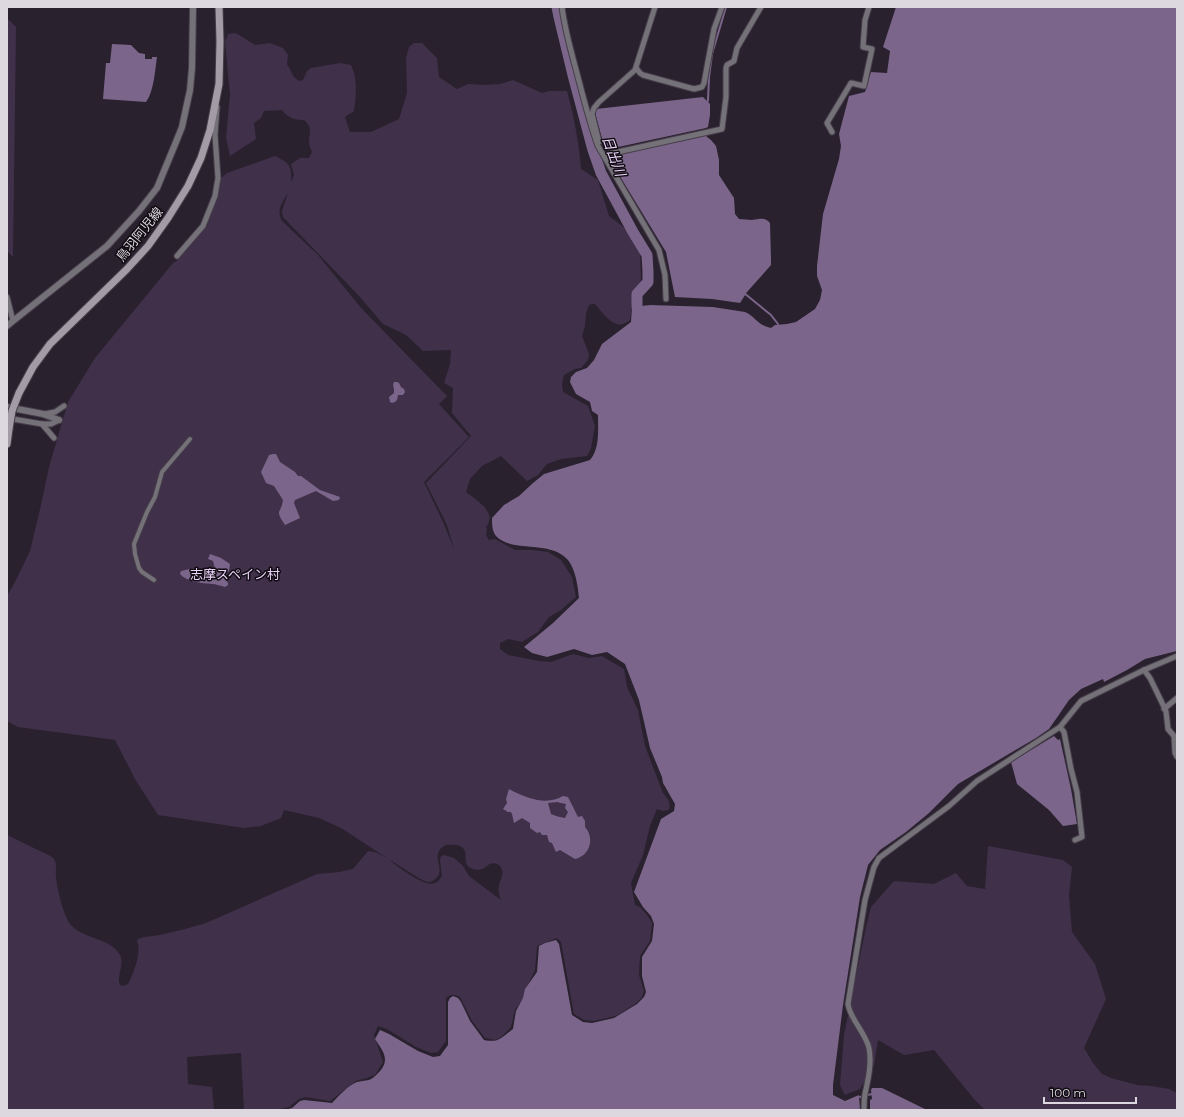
<svg xmlns="http://www.w3.org/2000/svg" width="1184" height="1117" viewBox="0 0 1184 1117" font-family="Montserrat,'Noto Sans JP',sans-serif">
	<style>
		.green { fill: #40304a; fill-rule: evenodd }
		.water { fill: #7c658a; fill-rule: evenodd }
		.lines { fill: none; stroke-linecap: round; stroke-linejoin: round }
		.stream { stroke: #7c658a; stroke-width: 2 }
		.river { stroke: #7c658a; stroke-width: 11 }
		.pedestrian-casing { stroke: #463e4a; stroke-width: 6 }
		.minor-casing { stroke: #463e4a; stroke-width: 7 }
		.tertiary-casing { stroke: #463e4a; stroke-width: 8 }
		.secondary-casing { stroke: #463e4a; stroke-width: 9 }
		.pedestrian { stroke: #757178; stroke-width: 4 }
		.minor { stroke: #757178; stroke-width: 5 }
		.tertiary { stroke: #757178; stroke-width: 6 }
		.secondary { stroke: #a39ca7; stroke-width: 7 }
		.secondary-bridge-casing { stroke: #463e4a; stroke-width: 9; stroke-linecap: butt }
		.secondary-bridge { stroke: #a39ca7; stroke-width: 7 }
		.labels { text-anchor: middle; stroke-width: 3; stroke-linejoin: round; paint-order: stroke }
		.street-label { font-size: 13px; fill: #ddd7e0; stroke: #100c12 }
		.park-label { font-size: 13px; fill: #e9d2f8; stroke: #100c12 }
		.water-label { font-size: 14px; font-style: italic; fill: #ecd5fb; stroke: #100c12 }
	</style>
	<rect width="100%" height="100%" fill="#29212e"/>
	<g class="green">
		<path d="M7 18 16 27 13 257 7 251Z"/>
		<path d="M235 33 241 36 255 45 270 43 283 48 288 55 287 64 294 77 299 81 303 80 307 71 311 68 340 63 351 65C358 79 356 95 354 111L345 117 350 132H371L399 119 407 93 406 58 409 47 414 43H422L437 58 439 77 457 89 468 84 485 85 500 84 513 80 542 93 549 91H567C574 116 579 143 581 169L598 180 609 216 625 228 640 252 641 283 633 295 630 320C615 333 604 314 595 304H592L589 305 586 313 585 326 582 336 589 354 588 360 581 368 575 369 564 375 562 384 563 392 588 406 595 426 591 448 587 456 561 459 547 464 538 475 527 481 501 456 482 466 470 479 466 492C474 498 493 510 489 521 489 524 487 525 486 527L487 530 486 535 489 540 495 539 515 550H533L548 552 561 560 572 577 576 597 561 610 549 617 538 632 522 642 508 639 500 643V649L508 655 539 661 551 662 573 654 589 658 602 656 624 669 627 687 638 710 645 746 663 793C668 799 671 802 669 810L663 811 657 809 650 826 643 855 631 883 635 905 640 907 648 916 652 923 650 941 640 956 639 975 644 991 642 997 635 1004 616 1016 593 1021 584 1020 574 1014 561 942 557 938 537 946 535 970 527 987 525 996 515 1010 511 1027 501 1037 495 1040 485 1038 472 1021 460 997C453 994 451 994 446 998V1041L438 1052 431 1053 416 1047 387 1029 378 1026 374 1035 383 1062 375 1075 367 1078 356 1081 330 1101 305 1097 299 1099 289 1107 277 1110H244L241 1053 187 1057 188 1084 212 1087 214 1110H7V835C18 840 29 846 40 851 44 853 50 855 53 858 58 864 55 869 56 876 57 889 63 915 71 925 83 939 111 938 120 955 125 965 116 975 120 985L123 986 128 984C133 974 142 953 137 941L138 939 145 937 160 935 185 929 206 923 317 874 339 872 353 869 368 851 375 852 387 858 341 828 319 818 284 810 281 818 261 826 244 828 158 815 135 779 115 740 18 727 7 721V596L14 584 30 551 41 505 49 467 68 402 95 358 173 263 177 261 181 253 207 226 220 179 227 173 275 156C290 163 292 166 291 182L294 175 291 164 300 158H309L312 152C311 149 309 146 309 142 309 132 313 128 304 120 295 120 288 118 282 110L264 111 261 118 254 123 256 139 230 156 226 138 230 95 225 42 228 34ZM288 193 282 211 283 217 359 296 383 324 406 335 423 351 451 350 450 364 444 383 453 388 452 413 471 436 426 483 447 525 454 549 443 522 424 482 469 437 439 404 447 396 362 309 318 255 282 221C276 210 282 203 288 193ZM446 845C479 843 456 864 473 869 475 870 480 870 482 869 485 868 487 865 490 864 495 862 501 865 502 870 504 875 500 880 499 885 498 891 499 895 501 900L469 876 463 866 454 858 444 855 441 856 440 860 442 876C440 879 438 882 435 883 424 888 398 866 389 860 398 863 421 882 429 882 431 882 432 881 434 880 446 872 434 861 439 851 440 848 443 847 446 845Z"/>
		<path d="M988 846 1063 860 1072 867 1069 895 1072 932 1095 964 1106 999 1084 1048 1093 1063 1102 1074 1111 1078 1137 1085 1152 1086 1169 1089 1177 1093V1110H985L974 1099 934 1050 904 1055 878 1040 874 1065 860 1089 845 1095 840 1085 844 1035 866 927 871 907 894 881 934 884 956 873 967 886 985 889Z"/>
	</g>
	<g class="water">
		<path d="M896 7H1177V651L1145 659 1127 670 1104 682 1103 679 1081 689 1069 700 1056 719 1049 729 1036 738 958 784 929 813 906 832 880 850 868 865 860 897 843 1005 833 1085V1095L845 1101 859 1095 860 1110H285L292 1108 300 1101 304 1100 332 1103C339 1096 347 1086 357 1082 360 1081 365 1081 369 1080 374 1078 377 1074 381 1070 390 1058 382 1050 375 1039L380 1030 389 1034 418 1051 433 1057 440 1056 448 1045V1002L450 998 453 996 458 998 461 1002 470 1021 484 1040C499 1043 501 1038 513 1029L516 1011 523 998 525 989 537 972 539 946 545 943 556 940 559 944 572 1015 583 1022 592 1023 614 1018 637 1004 644 997 646 992 642 976V957L652 941 654 924 651 916 643 907 634 892 661 819 674 811 675 804 663 783 662 777 650 748 639 700 625 664 607 652 592 655 574 649 547 657 532 653 524 647 553 623 579 598C578 586 575 566 566 558 547 540 512 553 496 536 492 531 492 524 492 518L504 505 519 496 533 483 544 474 590 460C600 448 598 430 598 415L592 411 590 402 576 394 570 382 571 377 576 372 587 368 594 360 602 344 631 322 632 307 650 305 713 307 745 312C756 317 757 325 771 328L775 325 787 324 796 322 815 309 820 300 822 290 817 276V266L823 214 839 159 841 146 839 134 849 96 865 92 871 72 887 73 890 51 883 47Z"/>
		<path d="M112 44 131 45 139 53 145 54V59H152V57H157C155 70 154 91 146 102L103 99 106 63H110Z"/>
		<path d="M703 97 710 104V115L708 127 706 128 609 149 604 146 596 116V109Z"/>
		<path d="M706 134 707 137 711 140 716 146 719 160V175L734 198 735 214 739 219C743 219 748 220 752 220 760 219 765 217 770 223L771 259V265L747 292 740 303 712 299 675 297 666 252 610 160V155Z"/>
		<path d="M394 382H397L399 383 401 387 404 389 405 392 403 395H398L397 400 395 402 392 403 390 402 389 397 394 393V389L393 385Z"/>
		<path d="M273 454H276L280 462 295 472 298 476H301L320 490 340 497 339 500 333 501 316 491 295 500 294 503 300 518 285 525C274 508 281 515 283 500L274 486 266 483 261 472 269 455Z"/>
		<path d="M210 554 221 558 230 564 229 571 225 573 224 576 228 583V585L225 587C221 586 216 584 212 584 202 583 187 582 180 574L181 571 194 568C197 581 210 581 215 569L213 561 208 559Z"/>
		<path d="M1054 736 1058 740 1060 739 1071 789 1077 824 1063 826 1049 810 1017 784 1011 762Z"/>
		<path d="M509 789C525 798 547 806 563 796L568 797 578 817 582 816 585 821V827C595 838 590 856 575 859L560 850 556 852 552 843 549 842 547 835H542L540 832 537 833 530 828V823L522 818 514 823 512 814 511 812H508L503 809 507 803 506 799ZM558 802 560 803H561L566 804 565 808 568 812 565 818C560 817 555 816 551 814L548 803Z"/>
		<path d="M872 1088H882L927 1110H870V1100L872 1099 871 1090Z"/>
	</g>
	<g class="lines">
		<g class="stream">
			<path d="M707 103 708 100 709 77 712 54 726 7"/>
			<path d="M744 293 771 315 778 324"/>
			<path d="M860 1097 872 1094 874 1095"/>
		</g>
		<path class="river" d="M557 7 559 17 573 75 593 150 601 173 633 232 647 255 648 271V282L637 294V307"/>
		<g class="pedestrian-casing">
			<path id="pedestrian" d="M154 580 142 572 139 568 135 554 134 544 147 512 155 497 162 472 190 439"/>
		</g>
		<g class="minor-casing">
			<g id="minor">
				<path d="M562 7C565 31 572 54 578 77 584 100 590 124 598 146L659 250 665 275 666 299"/>
				<path d="M636 68 640 73 643 75 694 89 702 87 704 83 714 29 722 7"/>
				<path d="M832 132 827 123 851 83 864 86 872 49 863 47 865 20 869 7"/>
				<path d="M599 142 592 114 594 108 599 102 635 70 655 7"/>
				<path d="M604 155 722 129 726 97V68L727 65 734 61 737 48 761 7"/>
				<path d="M177 256 203 226 215 196 218 178 215 135 217 107"/>
				<path d="M7 297 13 321"/>
				<path d="M44 414 55 412 64 406"/>
				<path d="M7 418 42 424H51L59 420"/>
				<path d="M42 424 54 438"/>
				<path d="M1144 670 1150 678 1166 711 1168 729 1174 736 1175 753 1177 757"/>
				<path d="M1164 709 1177 698"/>
				<path d="M1060 727 1064 732 1071 769 1077 792 1082 837 1075 840"/>
				<path d="M864 1110C864 1105 864 1099 865 1094 868 1080 872 1063 869 1048 865 1032 850 1019 848 1004L865 900 874 867 879 858 949 806 977 781 1060 727 1081 701 1144 670 1177 656"/>
			</g>
		</g>
		<g class="tertiary-casing">
			<g id="tertiary">
				<path d="M7 326 13 321 107 246 139 211 157 188 176 142 182 127 185 113 190 90 192 68 193 7"/>
				<path d="M7 407 43 414 59 420"/>
			</g>
		</g>
		<g class="secondary-casing">
			<g id="secondary">
				<path d="M19 393 33 367 50 344 127 269 148 246 168 218 188 186 201 158 210 130 219 84 220 41 219 7"/>
				<path d="M7 444 9 429"/>
			</g>
		</g>
		<use href="#pedestrian" class="pedestrian"/>
		<use href="#minor" class="minor"/>
		<use href="#tertiary" class="tertiary"/>
		<use href="#secondary" class="secondary"/>
		<g class="secondary-bridge-casing">
			<path id="secondary-bridge" d="M9 429 12 411 19 393"/>
		</g>
		<use href="#secondary-bridge" class="secondary-bridge"/>
	</g>
	<g class="labels">
		<g class="street-label">
			<text transform="translate(139 234) rotate(-51)" y="5">鳥羽阿児線</text>
		</g>
		<g class="park-label">
			<text x="235" y="579">志摩スペイン村</text>
		</g>
		<g class="water-label">
			<text transform="translate(614 156) rotate(70)" y="5">日出川</text>
		</g>
	</g>
	<rect width="1184" height="1117" fill="none" stroke="#ddd7e0" stroke-width="16"/>
	<path d="M1044 1097v6h92v-6" fill="none" stroke="#ddd7e0" stroke-width="2"/>
	<text x="1050" y="1097" font-size="12" fill="#ddd7e0" stroke="#100c12" stroke-width="3" paint-order="stroke">100 m</text>
</svg>
